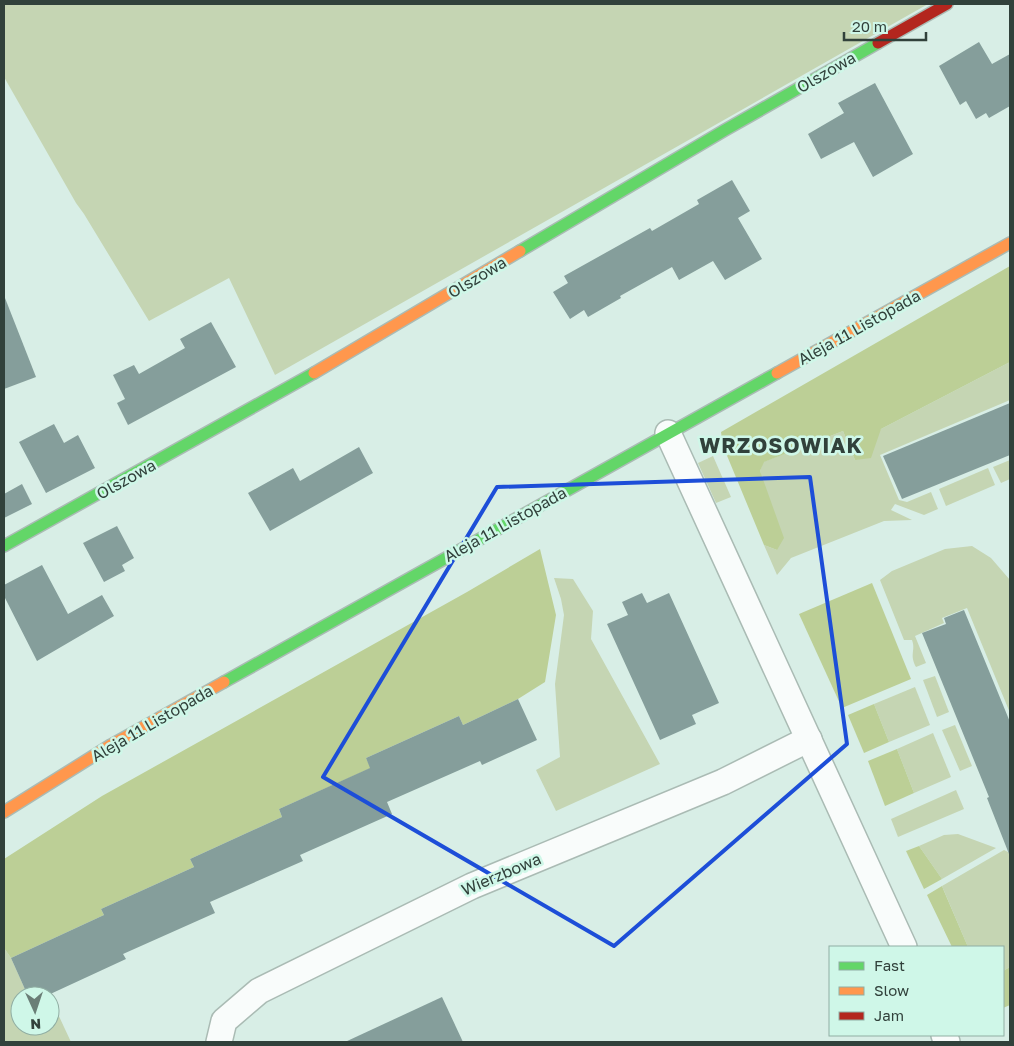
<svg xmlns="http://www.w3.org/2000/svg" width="1014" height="1046" viewBox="0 0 1014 1046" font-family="'Golos Text',sans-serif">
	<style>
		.green { fill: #c5d5b3 }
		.forest { fill: #bccf96 }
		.building { fill: #859e9b }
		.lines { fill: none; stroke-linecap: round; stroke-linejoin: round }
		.street-casing { stroke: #aabbb4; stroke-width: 28 }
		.fast-casing { stroke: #aabbb4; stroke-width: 14 }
		.slow-casing { stroke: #aabbb4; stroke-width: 14 }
		.jam-casing { stroke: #aabbb4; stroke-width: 14 }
		.street { stroke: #f9fcfb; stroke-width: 25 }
		.fast { stroke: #63d668; stroke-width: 11 }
		.slow { stroke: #ff974d; stroke-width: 11 }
		.jam { stroke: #b3261e; stroke-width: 11 }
		.marked { fill: none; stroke: #1d4ed8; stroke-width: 4; stroke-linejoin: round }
		.labels { text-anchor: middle; stroke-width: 5; stroke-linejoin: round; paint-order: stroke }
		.street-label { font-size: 16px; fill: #31413b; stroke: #cff7e8 }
		.district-label { font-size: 21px; font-weight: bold; letter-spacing: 1px; fill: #31413b; stroke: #cff7e8 }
	</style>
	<rect width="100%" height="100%" fill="#d8eee6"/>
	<g class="green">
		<path d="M4 4H928L275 375 229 278 149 321 84 214 76 203 4 77Z"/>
		<path d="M1010 362V400L880 455 899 500 907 502 931 492 938 509 924 515 895 504 891 510 912 520 884 521 791 558 777 575 764 545 777 550 760 471 763 462 843 431 855 460 881 429Z"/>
		<path d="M713 456 731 497 716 503 698 463Z"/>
		<path d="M1010 460V479L1001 483 993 467Z"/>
		<path d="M988 468 995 485 946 506 939 489Z"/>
		<path d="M972 546 991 558 1010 580V713L967 608 942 618 944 623 915 636 926 663 916 667C909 654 916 651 912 640H904L880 580 892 571 945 549Z"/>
		<path d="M554 578 573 579 593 611 591 639 660 764 556 811 536 770 560 757 555 684 564 615 561 599Z"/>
		<path d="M935 676 949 712 937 717 923 680Z"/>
		<path d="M915 687 930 725 889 742 874 704Z"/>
		<path d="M955 725 972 766 960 771 942 730Z"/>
		<path d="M933 733 951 777 914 793 897 749Z"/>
		<path d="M956 790 964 809 898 837 891 819Z"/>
		<path d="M958 834 996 848 942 879 919 846 944 835Z"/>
		<path d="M1004 850 1010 853V967L1003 971V947H968L942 886Z"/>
		<path d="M4 948 11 958 28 996H20V1026H50V997L71 1042H4Z"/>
	</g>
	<g class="forest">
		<path d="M1010 266V362L881 429 871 458 855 460 843 431 764 462 760 471 784 538 777 550 764 545 723 446 721 432Z"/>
		<path d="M540 549 556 615 545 682 518 699 463 725 459 716 366 758 371 768 279 809 282 817 190 859 194 867 101 909 104 915 11 958 4 948V859L102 796 467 592Z"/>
		<path d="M872 583 911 679 842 708 799 614Z"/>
		<path d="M874 704 889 742 864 753 848 715Z"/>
		<path d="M897 749 914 793 885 806 868 761Z"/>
		<path d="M919 846 942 879 924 889 906 851Z"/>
		<path d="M942 886 944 891 968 947H952L927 895Z"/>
		<path d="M1010 967V1005L1003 1008V971Z"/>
	</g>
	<g class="building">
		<path d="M979 42 992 64 1010 54V106L989 118 986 113 976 119 966 101 960 105 939 66Z"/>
		<path d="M875 83 913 154 873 177 854 142 821 159 808 134 844 113 838 103Z"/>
		<path d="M732 180 750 211 738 218 762 259 725 280 713 261 679 280 672 267 620 296 621 298 588 317 584 310 570 319 553 292 568 283 564 276 650 228 652 231 699 204 697 200Z"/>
		<path d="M4 298H5L36 377 4 389Z"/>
		<path d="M211 322 236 367 128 425 117 403 125 399 113 375 134 365 139 374 185 348 180 339Z"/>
		<path d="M1010 403V455L902 499 883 456Z"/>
		<path d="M54 424 64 443 78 435 95 468 46 493 19 442Z"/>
		<path d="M359 447 373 473 270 531 248 493 293 468 300 481Z"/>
		<path d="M22 484 32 504 4 518V494Z"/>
		<path d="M117 526 134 558 122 565 125 571 104 582 83 543Z"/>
		<path d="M42 565 68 614 102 595 114 616 37 661 4 596V585Z"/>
		<path d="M642 593 647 603 669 593 719 703 692 715 696 724 660 740 607 624 628 615 622 602Z"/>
		<path d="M964 610 1010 722 1009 854 987 798 989 797 922 633 946 624 944 618Z"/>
		<path d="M518 699 537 740 482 765 480 761 387 802 392 814 300 855 303 861 210 902 215 913 123 954 126 959 46 996H28L11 958 104 915 101 909 194 867 190 859 282 817 279 809 370 768 366 758 459 716 463 725Z"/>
		<path d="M442 997 463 1042H345Z"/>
	</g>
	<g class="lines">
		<g class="street-casing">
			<g id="street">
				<path d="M668 433 904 947"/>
				<path d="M944 1035 947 1042"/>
				<path d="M219 1042 224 1021 259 991 472 886 723 782 809 739"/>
			</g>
		</g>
		<g class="fast-casing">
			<g id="fast">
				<path d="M520 251 725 130 878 43"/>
				<path d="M4 546 314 373"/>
				<path d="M224 682 777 373"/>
			</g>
		</g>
		<g class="slow-casing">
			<g id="slow">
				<path d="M314 373 520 251"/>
				<path d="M777 373 1010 243"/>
				<path d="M4 812 111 745 224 682"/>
			</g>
		</g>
		<g class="jam-casing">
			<path id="jam" d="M878 43 947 4"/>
		</g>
		<use href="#street" class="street"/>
		<use href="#fast" class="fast"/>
		<use href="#slow" class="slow"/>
		<use href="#jam" class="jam"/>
	</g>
	<path class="marked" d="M810 477 847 744 614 946 323 777 497 487Z"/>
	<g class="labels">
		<g class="street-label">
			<text transform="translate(826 72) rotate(-30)" y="6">Olszowa</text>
			<text transform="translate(477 277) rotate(-31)" y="6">Olszowa</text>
			<text transform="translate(859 327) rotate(-29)" y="6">Aleja 11 Listopada</text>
			<text transform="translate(126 479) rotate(-29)" y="6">Olszowa</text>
			<text transform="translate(505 524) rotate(-29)" y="6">Aleja 11 Listopada</text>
			<text transform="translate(152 723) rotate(-30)" y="6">Aleja 11 Listopada</text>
			<text transform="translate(501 874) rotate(-23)" y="6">Wierzbowa</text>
		</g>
		<g class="district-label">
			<text x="781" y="453">WRZOSOWIAK</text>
		</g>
	</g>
	<rect width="1014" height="1046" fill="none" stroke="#31413b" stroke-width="10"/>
	<rect x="829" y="946" width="175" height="90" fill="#cff7e8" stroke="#90aea3"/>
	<rect x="839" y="962" width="25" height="8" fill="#63d668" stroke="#90aea3"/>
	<text x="874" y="971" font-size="15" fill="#31413b">Fast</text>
	<rect x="839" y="987" width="25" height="8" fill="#ff974d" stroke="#90aea3"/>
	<text x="874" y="996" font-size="15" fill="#31413b">Slow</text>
	<rect x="839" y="1012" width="25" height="8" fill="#b3261e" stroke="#90aea3"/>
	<text x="874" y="1021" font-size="15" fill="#31413b">Jam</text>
	<g transform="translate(35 1011) rotate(177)"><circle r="24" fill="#cff7e8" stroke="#90aea3"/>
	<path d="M0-4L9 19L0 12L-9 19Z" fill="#6b7e77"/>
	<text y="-8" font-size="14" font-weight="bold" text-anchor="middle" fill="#31413b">N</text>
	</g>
	<path d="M844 32v8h82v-8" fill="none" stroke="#31413b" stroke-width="2.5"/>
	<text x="852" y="32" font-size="15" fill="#31413b" stroke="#cff7e8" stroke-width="4" paint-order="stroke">20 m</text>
</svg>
